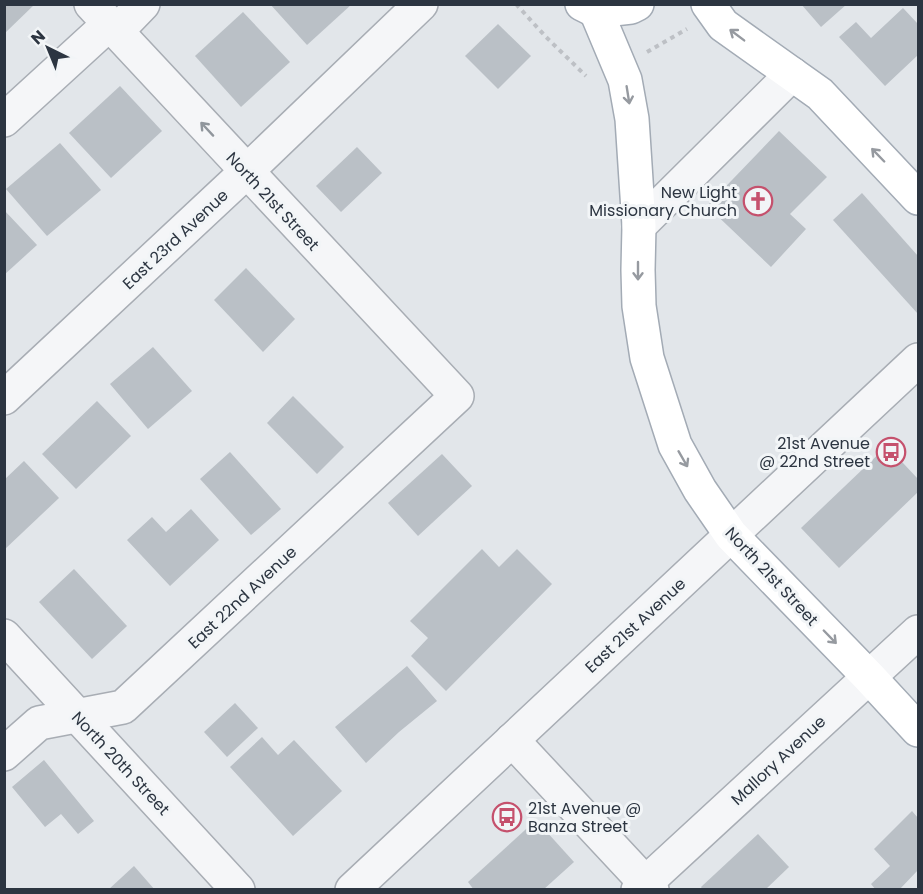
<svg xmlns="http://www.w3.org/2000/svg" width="923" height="894" viewBox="0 0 923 894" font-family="Poppins,sans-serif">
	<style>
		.building { fill: #bac0c6 }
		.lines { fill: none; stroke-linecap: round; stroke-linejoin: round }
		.minor-casing { stroke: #a8adb4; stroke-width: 36 }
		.major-casing { stroke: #a3abb5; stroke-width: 36 }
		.path { stroke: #bdc0c5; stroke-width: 4; stroke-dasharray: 4.5 4.5; stroke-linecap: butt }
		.minor { stroke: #f5f6f8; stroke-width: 33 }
		.major { stroke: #fff; stroke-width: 33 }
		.oneway { stroke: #969aa0 }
		.oneway2 { stroke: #90969c }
		.labels { text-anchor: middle; stroke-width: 6; stroke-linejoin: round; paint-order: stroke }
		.poi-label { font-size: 16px; fill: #2c3541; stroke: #f2f5f7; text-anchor: end }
		.street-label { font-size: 16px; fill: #2c3541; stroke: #f2f5f7 }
	</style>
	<rect width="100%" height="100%" fill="#e2e6ea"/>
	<g class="building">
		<path d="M4 4H35L4 34Z"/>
		<path d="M270 4H352L307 45Z"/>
		<path d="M801 4H847L821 27Z"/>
		<path d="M903 8 918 24V55L885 86 839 37 856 22 871 38Z"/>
		<path d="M243 12 290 62 241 107 195 56Z"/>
		<path d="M498 24 531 56 498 89 465 56Z"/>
		<path d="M120 86 162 131 111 178 69 133Z"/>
		<path d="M779 131 827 177 790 214 806 229 771 267 707 206Z"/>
		<path d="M60 143 101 190 47 236 6 189Z"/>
		<path d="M357 147 382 173 341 212 316 186Z"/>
		<path d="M862 193 918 256V314L833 220Z"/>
		<path d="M4 210 37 245 4 275Z"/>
		<path d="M246 268 295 319 263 352 214 300Z"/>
		<path d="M153 347 192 391 148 429 110 384Z"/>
		<path d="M293 396 344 447 317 474 267 423Z"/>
		<path d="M97 401 131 436 76 489 42 454Z"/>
		<path d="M887 446 918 479V492L839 568 801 528Z"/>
		<path d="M230 452 281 509 251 535 200 479Z"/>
		<path d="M442 454 472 486 418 536 388 503Z"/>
		<path d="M24 461 59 498 4 550V480Z"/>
		<path d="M191 509 219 540 170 586 127 540 152 517 166 532Z"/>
		<path d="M482 549 499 567 517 549 552 584 446 691 411 656 428 638 410 621Z"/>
		<path d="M74 569 127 626 92 659 39 602Z"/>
		<path d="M407 666 437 701 399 732 366 763 335 727Z"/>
		<path d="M235 703 258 728 227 757 204 732Z"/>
		<path d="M262 737 278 755 294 740 342 791 293 836 230 767Z"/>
		<path d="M44 760 94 821 78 834 61 814 45 827 12 787Z"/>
		<path d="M912 811 918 818V870L899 890H876L871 884 890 866 874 849Z"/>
		<path d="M536 820 574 862 543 890H474L468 882Z"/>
		<path d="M758 834 789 867 765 890H703L701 887Z"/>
		<path d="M134 866 155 890H108Z"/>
	</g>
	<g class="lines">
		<g class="minor-casing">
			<g id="minor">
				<path d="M116 32 143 4"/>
				<path d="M4 120 109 24"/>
				<path d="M639 226 792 74"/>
				<path d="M4 398 246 172 421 4"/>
				<path d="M4 636 238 890"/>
				<path d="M512 740 652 890"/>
				<path d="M4 754 39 723 123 707 457 396 91 4"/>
				<path d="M352 890 918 360"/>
				<path d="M638 890 918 632"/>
			</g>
		</g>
		<g class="major-casing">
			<g id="major">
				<path d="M582 4 596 11 631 7 637 4"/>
				<path d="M708 4 723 25 820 94 918 198"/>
				<path d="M596 11 625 80 632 119 639 226 638 270 639 306 647 358 675 445 700 490 731 535 869 677 918 730"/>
			</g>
		</g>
		<g class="path">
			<path d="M516 4 546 37 586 76"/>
			<path d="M647 52 687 29"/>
		</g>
		<use href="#minor" class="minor"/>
		<use href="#major" class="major"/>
	</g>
	<defs><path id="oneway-shaft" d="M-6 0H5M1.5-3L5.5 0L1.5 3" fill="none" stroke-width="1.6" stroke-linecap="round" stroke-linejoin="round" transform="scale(1.5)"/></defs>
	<g class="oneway">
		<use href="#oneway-shaft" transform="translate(737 35) rotate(-143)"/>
		<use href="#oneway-shaft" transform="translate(628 95) rotate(81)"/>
		<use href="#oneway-shaft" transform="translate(878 155) rotate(-134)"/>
		<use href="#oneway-shaft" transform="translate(638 271) rotate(90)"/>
		<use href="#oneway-shaft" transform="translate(683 459) rotate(60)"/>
		<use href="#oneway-shaft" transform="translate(830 637) rotate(46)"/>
	</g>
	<use class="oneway2" href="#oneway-shaft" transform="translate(207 129) rotate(-133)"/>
	<defs>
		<g id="church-ring" transform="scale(1.5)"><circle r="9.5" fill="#f2f5f7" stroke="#c5516d" stroke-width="1.5"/><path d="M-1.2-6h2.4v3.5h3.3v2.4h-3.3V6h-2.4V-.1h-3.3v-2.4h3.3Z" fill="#c5516d"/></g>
		<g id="bus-ring" transform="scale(1.5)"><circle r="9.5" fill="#f2f5f7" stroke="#c5516d" stroke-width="1.5"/><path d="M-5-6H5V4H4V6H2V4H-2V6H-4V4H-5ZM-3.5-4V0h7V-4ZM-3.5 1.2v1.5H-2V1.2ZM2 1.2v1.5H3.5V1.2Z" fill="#c5516d"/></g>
	</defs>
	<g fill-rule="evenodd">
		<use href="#church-ring" x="758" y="201"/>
		<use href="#bus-ring" x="891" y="452"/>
		<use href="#bus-ring" x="507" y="817"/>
	</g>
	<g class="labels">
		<g class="poi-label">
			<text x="737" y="198">New Light<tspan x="737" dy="18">Missionary Church</tspan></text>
			<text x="870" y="449">21st Avenue<tspan x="870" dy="18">@ 22nd Street</tspan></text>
			<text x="528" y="814" text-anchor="start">21st Avenue @<tspan x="528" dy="18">Banza Street</tspan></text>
		</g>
		<g class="street-label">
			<text transform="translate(273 201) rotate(47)" y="6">North 21st Street</text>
			<text transform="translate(175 239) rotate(-43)" y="6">East 23rd Avenue</text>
			<text transform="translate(772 576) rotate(47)" y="6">North 21st Street</text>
			<text transform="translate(242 597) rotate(-43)" y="6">East 22nd Avenue</text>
			<text transform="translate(635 625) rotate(-43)" y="6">East 21st Avenue</text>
			<text transform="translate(778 760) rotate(-43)" y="6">Mallory Avenue</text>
			<text transform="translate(121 763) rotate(47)" y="6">North 20th Street</text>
		</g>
	</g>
	<rect width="923" height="894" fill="none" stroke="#2c3541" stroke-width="12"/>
	<g transform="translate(48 48) rotate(317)" stroke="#f2f5f7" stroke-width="4.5" paint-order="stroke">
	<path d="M0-4.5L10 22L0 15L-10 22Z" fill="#2c3541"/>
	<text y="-9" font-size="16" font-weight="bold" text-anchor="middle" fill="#2c3541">N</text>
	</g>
</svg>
